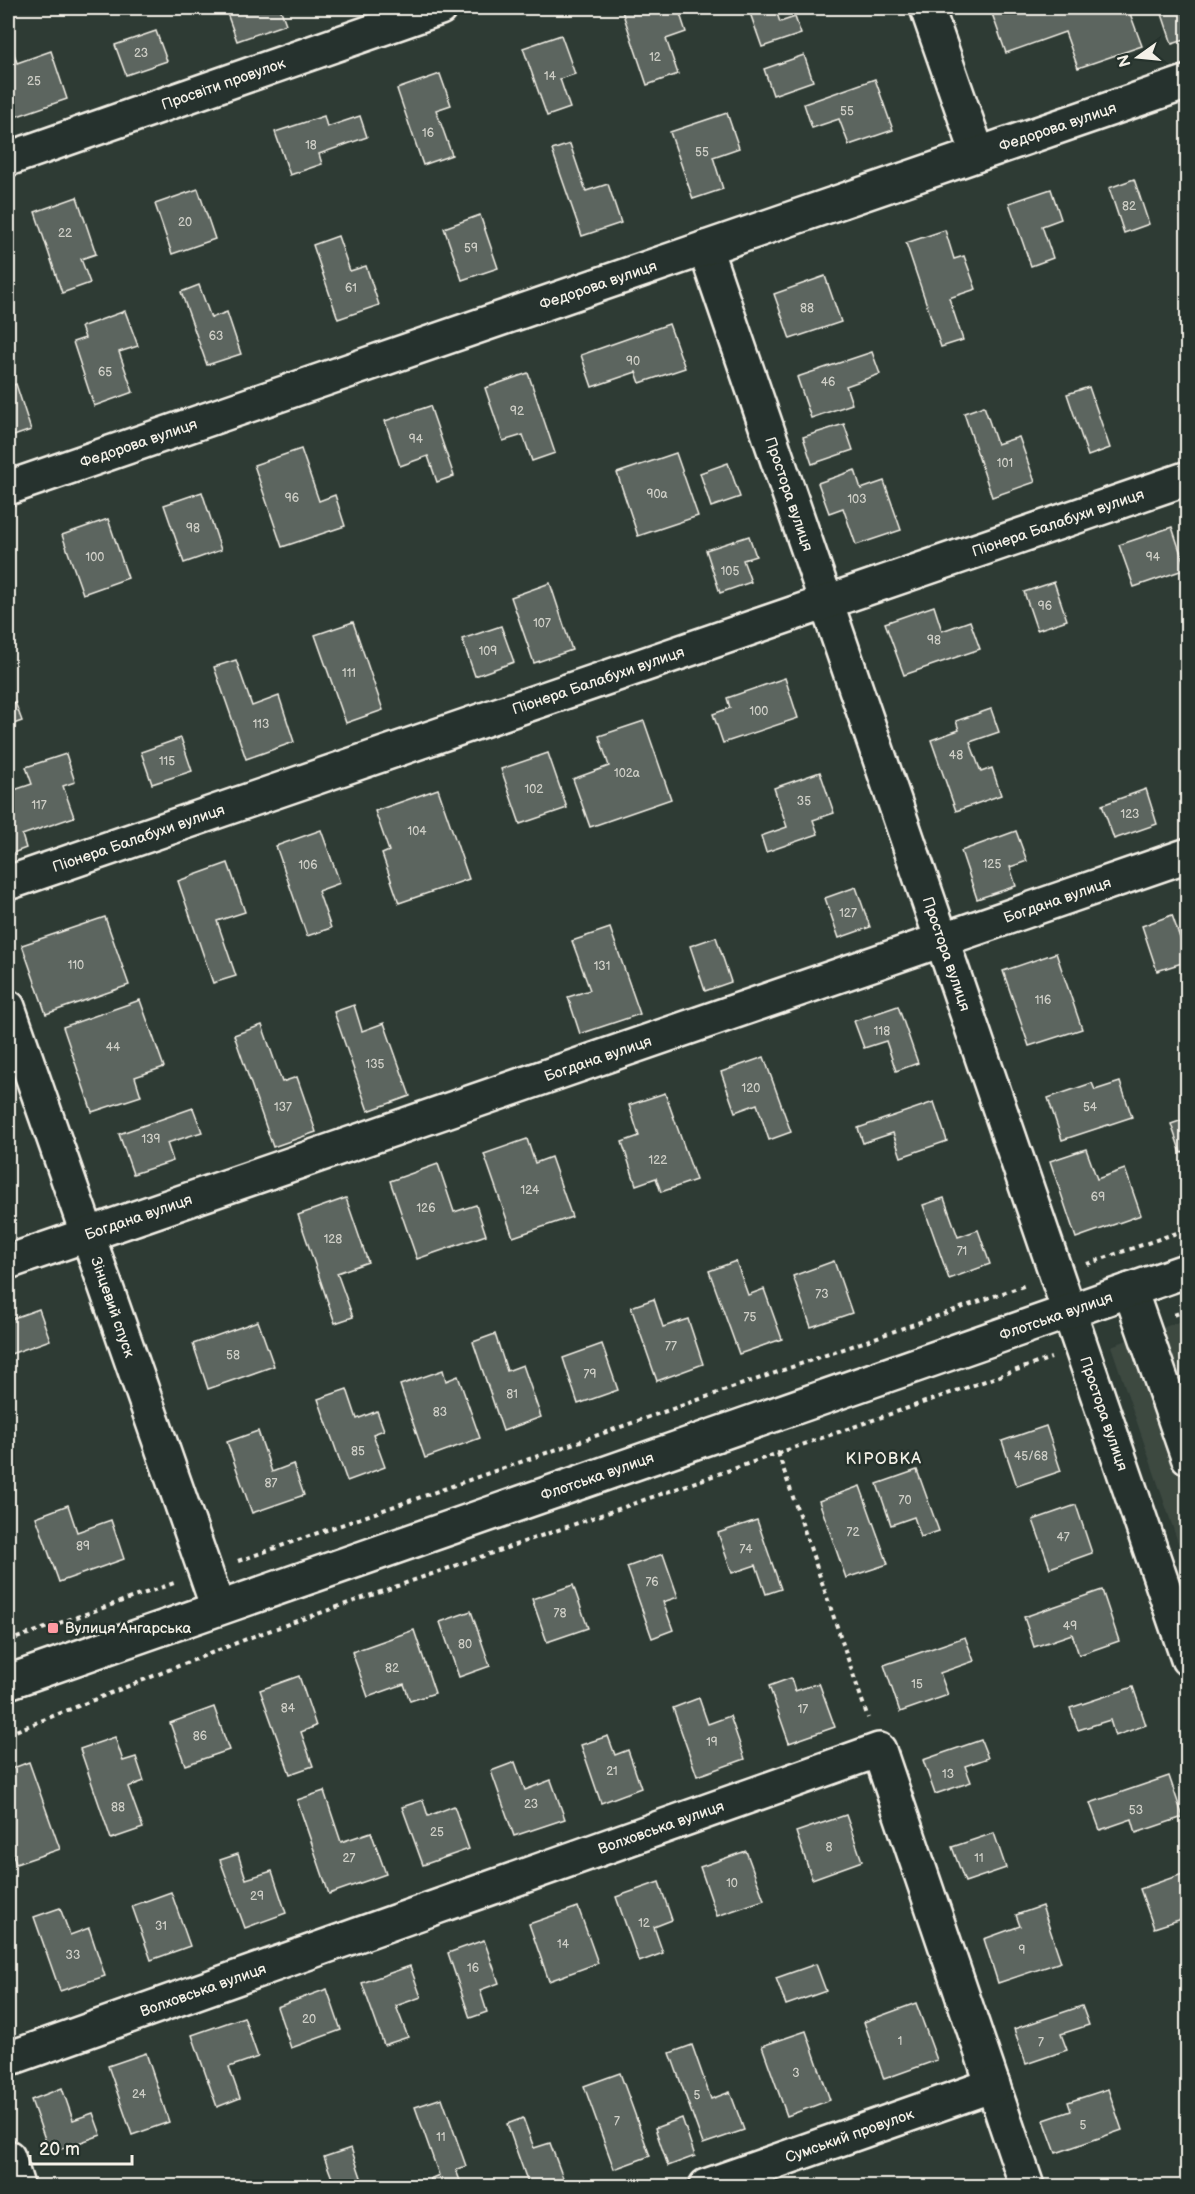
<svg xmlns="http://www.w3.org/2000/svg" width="1195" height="2194" viewBox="0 0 1195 2194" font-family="'Balsamiq Sans',sans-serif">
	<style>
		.built { fill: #3c4841 }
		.building { fill: #5c655e; stroke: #f4f1e8; stroke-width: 1.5 }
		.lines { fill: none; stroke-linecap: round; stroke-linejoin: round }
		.minor-casing { stroke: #f4f1e8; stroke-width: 38 }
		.path { stroke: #f4f1e8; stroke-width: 4; stroke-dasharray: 4.5 4.5; stroke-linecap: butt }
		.minor { stroke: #26332d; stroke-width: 33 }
		.poi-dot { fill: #ff9aa2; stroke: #26332d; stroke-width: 2 }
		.labels { text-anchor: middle; stroke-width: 5; stroke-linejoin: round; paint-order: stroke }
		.number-label { font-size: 12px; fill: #cecec6 }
		.street-label { font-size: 15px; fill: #f4f1e8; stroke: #26332d }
		.poi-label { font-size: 15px; fill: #f4f1e8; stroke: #26332d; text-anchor: start }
		.neighbourhood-label { font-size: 16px; letter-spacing: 1.5px; fill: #f4f1e8; stroke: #26332d }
	</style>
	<rect width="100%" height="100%" fill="#2e3b34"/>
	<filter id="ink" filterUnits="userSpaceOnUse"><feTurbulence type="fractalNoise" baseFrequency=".0167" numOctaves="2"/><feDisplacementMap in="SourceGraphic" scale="12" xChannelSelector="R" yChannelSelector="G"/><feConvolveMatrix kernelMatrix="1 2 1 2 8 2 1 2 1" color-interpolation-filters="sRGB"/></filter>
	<g filter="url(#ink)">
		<path class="built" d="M1187 1319V1569L1111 1346Z"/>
		<g class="building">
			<path d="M225 8H280L286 24 237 41Z"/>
			<path d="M621 8H678L686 32 666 39 678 74 647 85Z"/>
			<path d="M768 8H775L780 22 795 17 801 34 762 47 750 13Z"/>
			<path d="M990 8H1128L1142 46 1078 68 1065 32 1006 53Z"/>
			<path d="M1160 8H1188V39L1172 44Z"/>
			<path d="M156 31 167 61 126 75 115 45Z"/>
			<path d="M561 35 575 74 560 79 570 108 547 116 523 48Z"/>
			<path d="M8 36 17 63 51 51 67 99 9 119Z"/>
			<path d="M804 55 813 81 773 95 764 69Z"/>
			<path d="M440 74 451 105 436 110 452 155 423 165 397 89Z"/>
			<path d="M875 79 893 130 849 145 839 119 812 128 804 104Z"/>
			<path d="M727 113 739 148 713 157 723 189 693 199 670 132Z"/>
			<path d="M324 116 327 127 360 116 367 137 319 154 322 164 290 175 275 132Z"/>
			<path d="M570 144 586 191 608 184 621 223 582 236 552 150Z"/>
			<path d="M1134 179 1149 224 1124 233 1109 188Z"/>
			<path d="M198 189 215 239 172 254 155 204Z"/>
			<path d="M1051 189 1061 219 1042 226 1053 258 1031 266 1009 203Z"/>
			<path d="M77 197 96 254 81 259 90 283 62 293 35 212Z"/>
			<path d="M480 215 498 268 462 280 444 228Z"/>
			<path d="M945 230 954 259 964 256 976 289 949 298 963 340 941 347 906 243Z"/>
			<path d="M338 236 350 271 366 266 379 305 338 319 313 245Z"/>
			<path d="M825 276 841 322 790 339 774 294Z"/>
			<path d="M199 285 211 318 227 312 241 354 207 365 181 292Z"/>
			<path d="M125 311 138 346 119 352 133 392 94 406 73 342 85 338 81 327Z"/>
			<path d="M669 324 685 368 640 383 636 372 592 387 581 355Z"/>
			<path d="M872 352 880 374 846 386 852 404 811 418 797 377Z"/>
			<path d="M528 373 555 453 532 461 523 435 503 441 485 388Z"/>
			<path d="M16 384 31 430 8 438V387Z"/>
			<path d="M1089 387 1110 448 1088 456 1067 394Z"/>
			<path d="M430 406 454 476 437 482 428 456 400 466 385 421Z"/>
			<path d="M984 406 997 444 1019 437 1035 482 992 497 964 413Z"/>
			<path d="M844 424 853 450 812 464 803 437Z"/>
			<path d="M301 449 319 501 335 495 345 526 282 547 254 465Z"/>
			<path d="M676 453 698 516 638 536 617 473Z"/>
			<path d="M728 463 740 497 711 507 700 473Z"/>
			<path d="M855 470 861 489 884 481 901 530 856 545 843 508 829 513 818 483Z"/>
			<path d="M202 492 221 550 184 563 164 505Z"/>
			<path d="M108 519 128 578 83 594 62 535Z"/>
			<path d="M1172 527 1186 569 1134 587 1119 545Z"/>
			<path d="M749 536 756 556 743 560 751 582 720 593 706 550Z"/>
			<path d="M1054 582 1067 620 1037 630 1024 592Z"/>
			<path d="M550 583 572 650 534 663 511 597Z"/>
			<path d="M934 606 942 631 970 621 980 649 904 675 885 623Z"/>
			<path d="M353 622 383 710 346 723 315 635Z"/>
			<path d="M501 626 514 662 475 676 462 639Z"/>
			<path d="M236 660 252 706 279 696 294 742 246 759 214 667Z"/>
			<path d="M785 678 798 718 723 743 713 714 730 708 727 698Z"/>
			<path d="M15 702 22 721 8 726V704Z"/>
			<path d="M991 709 999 732 970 742 981 772 992 768 1001 795 956 811 931 740 959 730 956 721Z"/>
			<path d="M644 721 671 799 590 827 573 779 609 766 599 736Z"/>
			<path d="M181 738 192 771 152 784 141 752Z"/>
			<path d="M548 753 567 808 520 824 501 769Z"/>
			<path d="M66 754 75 782 63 786 74 817 22 835 26 848 8 855V792L32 784 26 767Z"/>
			<path d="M820 772 834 813 813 820 818 834 766 852 761 836 787 827 774 788Z"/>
			<path d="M438 789 469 879 399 903 382 854 389 851 375 811Z"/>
			<path d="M1146 789 1157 824 1114 839 1102 805Z"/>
			<path d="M321 830 340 883 318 891 331 928 307 936 276 846Z"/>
			<path d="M1016 831 1027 861 1010 867 1016 886 977 899 961 851Z"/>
			<path d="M228 863 245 912 217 921 236 976 213 983 178 881Z"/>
			<path d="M856 887 870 927 839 938 825 898Z"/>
			<path d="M1172 915 1188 961 1157 971 1142 926Z"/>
			<path d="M105 917 129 985 46 1014 22 945Z"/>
			<path d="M610 928 640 1014 580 1034 568 997 590 990 572 941Z"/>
			<path d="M716 937 731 982 705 991 690 946Z"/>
			<path d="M1056 953 1082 1029 1029 1046 1003 971Z"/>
			<path d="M140 1000 164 1067 135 1077 141 1096 92 1112 63 1027Z"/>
			<path d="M354 1005 362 1031 384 1023 410 1096 368 1111 334 1012Z"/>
			<path d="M898 1006 918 1063 896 1071 886 1041 864 1048 854 1021Z"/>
			<path d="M262 1025 282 1082 297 1077 316 1132 273 1147 234 1035Z"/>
			<path d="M764 1057 791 1132 769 1140 757 1104 735 1112 721 1072Z"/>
			<path d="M1120 1082 1132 1117 1062 1140 1048 1098 1092 1083 1095 1090Z"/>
			<path d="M665 1093 696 1180 661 1192 656 1178 636 1185 622 1142 639 1136 629 1105Z"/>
			<path d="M934 1102 947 1141 901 1157 893 1133 863 1143 858 1128Z"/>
			<path d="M193 1108 202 1132 167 1143 173 1161 133 1174 119 1134Z"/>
			<path d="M1188 1118V1151L1181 1153 1171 1124Z"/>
			<path d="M527 1139 535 1163 551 1157 572 1217 513 1237 484 1154Z"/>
			<path d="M1086 1149 1097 1179 1125 1169 1141 1215 1076 1238 1050 1161Z"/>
			<path d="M438 1164 454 1212 476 1205 486 1235 417 1259 390 1181Z"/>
			<path d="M346 1198 368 1262 337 1273 353 1317 335 1323 298 1215Z"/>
			<path d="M944 1198 958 1237 978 1230 990 1264 949 1279 923 1205Z"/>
			<path d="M736 1261 748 1295 764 1289 782 1339 739 1354 709 1271Z"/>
			<path d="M834 1261 852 1313 811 1327 793 1276Z"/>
			<path d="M654 1299 663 1327 688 1319 703 1364 657 1381 631 1307Z"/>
			<path d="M39 1309 50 1340 8 1355V1320Z"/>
			<path d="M258 1321 274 1366 208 1389 193 1344Z"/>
			<path d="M495 1334 507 1371 523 1365 541 1417 503 1431 473 1342Z"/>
			<path d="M602 1344 618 1390 578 1404 563 1358Z"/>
			<path d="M443 1370 446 1381 458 1376 480 1438 425 1458 400 1385Z"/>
			<path d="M347 1389 357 1419 377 1411 384 1430 373 1434 385 1467 347 1481 318 1399Z"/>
			<path d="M1046 1426 1061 1471 1017 1486 1002 1441Z"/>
			<path d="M258 1431 272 1472 293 1464 304 1495 252 1513 227 1442Z"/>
			<path d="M917 1470 939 1531 921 1537 914 1517 891 1525 877 1484Z"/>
			<path d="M860 1486 888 1564 846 1578 819 1501Z"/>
			<path d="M68 1505 77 1532 111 1520 124 1559 59 1582 36 1517Z"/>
			<path d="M1076 1505 1092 1553 1050 1568 1033 1520Z"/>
			<path d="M757 1520 781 1589 766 1594 756 1565 732 1573 718 1533Z"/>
			<path d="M663 1554 678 1597 663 1602 673 1630 652 1638 627 1567Z"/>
			<path d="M573 1585 588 1628 547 1642 532 1599Z"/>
			<path d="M1102 1590 1119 1641 1079 1655 1072 1634 1034 1647 1024 1617Z"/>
			<path d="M471 1611 490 1666 459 1677 440 1622Z"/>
			<path d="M414 1630 435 1693 410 1701 404 1684 368 1697 352 1652Z"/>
			<path d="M965 1637 974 1661 940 1673 948 1695 900 1712 884 1665Z"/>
			<path d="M299 1676 316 1726 301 1732 313 1766 290 1774 260 1690Z"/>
			<path d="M791 1678 795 1691 819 1683 835 1727 789 1743 769 1686Z"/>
			<path d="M1133 1687 1146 1725 1115 1736 1110 1720 1078 1730 1070 1708Z"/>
			<path d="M699 1698 708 1724 730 1716 745 1759 697 1776 673 1708Z"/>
			<path d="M214 1707 229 1750 185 1765 170 1723Z"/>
			<path d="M608 1736 615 1755 628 1750 641 1788 601 1803 581 1745Z"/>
			<path d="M115 1737 123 1761 136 1757 144 1781 128 1787 143 1828 111 1839 80 1749Z"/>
			<path d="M981 1740 988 1758 965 1766 971 1782 935 1794 923 1760Z"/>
			<path d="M29 1762 60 1849 16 1864 8 1840V1770Z"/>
			<path d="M515 1762 525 1790 551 1780 565 1819 514 1836 491 1771Z"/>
			<path d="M1169 1776 1183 1817 1136 1833 1132 1819 1100 1830 1090 1803Z"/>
			<path d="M324 1791 341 1842 371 1832 386 1874 329 1894 297 1800Z"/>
			<path d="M423 1800 428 1816 454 1806 469 1849 423 1865 402 1807Z"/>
			<path d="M846 1815 862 1861 812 1879 796 1832Z"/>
			<path d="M994 1833 1006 1868 965 1882 952 1847Z"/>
			<path d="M746 1851 764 1900 717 1916 700 1867Z"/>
			<path d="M238 1854 246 1879 272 1871 286 1913 245 1928 220 1860Z"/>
			<path d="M1188 1872V1917L1154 1928 1140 1889Z"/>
			<path d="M659 1882 672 1920 654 1927 663 1953 639 1962 616 1897Z"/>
			<path d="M171 1892 190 1946 151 1960 132 1906Z"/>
			<path d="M1042 1906 1061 1962 998 1983 984 1939 1020 1926 1016 1915Z"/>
			<path d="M578 1907 598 1963 549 1981 529 1924Z"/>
			<path d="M60 1908 70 1935 89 1928 105 1976 60 1991 34 1917Z"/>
			<path d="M484 1940 499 1983 480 1990 487 2012 470 2018 448 1953Z"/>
			<path d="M816 1964 826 1991 786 2005 776 1978Z"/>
			<path d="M410 1966 421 1997 396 2006 408 2037 384 2045 362 1983Z"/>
			<path d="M327 1989 341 2030 291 2048 277 2007Z"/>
			<path d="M916 2003 937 2060 884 2079 864 2022Z"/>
			<path d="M1082 2006 1089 2025 1061 2034 1067 2050 1026 2064 1014 2029Z"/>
			<path d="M244 2017 258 2057 229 2067 240 2098 217 2107 192 2035Z"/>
			<path d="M806 2031 830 2100 787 2116 762 2046Z"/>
			<path d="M692 2045 711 2099 730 2092 744 2130 703 2144 670 2053Z"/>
			<path d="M146 2053 169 2122 132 2135 108 2066Z"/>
			<path d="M620 2073 650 2156 614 2169 584 2086Z"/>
			<path d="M62 2088 73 2120 93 2113 101 2135 50 2153 31 2100Z"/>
			<path d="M1108 2089 1122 2130 1056 2153 1044 2120 1071 2111 1068 2102Z"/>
			<path d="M442 2098 466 2166 456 2170 462 2186H433L430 2179 439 2175 415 2107Z"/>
			<path d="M523 2118 534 2148 550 2143 566 2186H529L507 2124Z"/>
			<path d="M682 2118 695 2156 668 2166 655 2128Z"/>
			<path d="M351 2148 364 2186H335L324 2157Z"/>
		</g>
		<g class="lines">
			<g class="minor-casing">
				<g id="minor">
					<path d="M927 8 978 154"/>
					<path id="s1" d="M8 159 440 8"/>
					<path id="s2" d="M705 248 1188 1659"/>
					<path id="s3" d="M8 488 1188 82"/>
					<path id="s4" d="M8 883 1188 478"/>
					<path id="s5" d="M8 1007 218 1608"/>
					<path id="s6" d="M8 1262 1188 855"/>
					<path d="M1130 1290 1188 1457"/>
					<path id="s7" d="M8 1682 1188 1270"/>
					<path id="s8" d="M8 2059 879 1750 1027 2186"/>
					<path d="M8 2157 17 2186"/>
					<path id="s9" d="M706 2186 993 2085"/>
				</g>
			</g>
			<g class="path">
				<path d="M1087 1264 1188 1229"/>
				<path d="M1174 1315 1188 1310"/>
				<path d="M778 1453 868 1718"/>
				<path d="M238 1561 1026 1285"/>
				<path d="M8 1641 174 1583"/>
				<path d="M8 1734 254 1636 1051 1358"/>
			</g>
			<use href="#minor" class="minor"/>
		</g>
	</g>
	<rect class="poi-dot" x="47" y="1622" width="12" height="12" rx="3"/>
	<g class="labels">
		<g class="number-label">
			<text x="141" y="57">23</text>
			<text x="655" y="61">12</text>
			<text x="550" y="80">14</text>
			<text x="34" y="85">25</text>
			<text x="847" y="115">55</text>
			<text x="428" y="137">16</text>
			<text x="311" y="149">18</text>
			<text x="702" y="156">55</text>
			<text x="1129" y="210">82</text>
			<text x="185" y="226">20</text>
			<text x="65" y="237">22</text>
			<text x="471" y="252">59</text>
			<text x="351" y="292">61</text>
			<text x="807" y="312">88</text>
			<text x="216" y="340">63</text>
			<text x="633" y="365">90</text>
			<text x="105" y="376">65</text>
			<text x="828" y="386">46</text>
			<text x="517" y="415">92</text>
			<text x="416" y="443">94</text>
			<text x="1005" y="467">101</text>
			<text x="657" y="498">90а</text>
			<text x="292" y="502">96</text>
			<text x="857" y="503">103</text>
			<text x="193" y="532">98</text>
			<text x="95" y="561">100</text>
			<text x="1153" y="561">94</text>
			<text x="730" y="575">105</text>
			<text x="1045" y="610">96</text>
			<text x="542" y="627">107</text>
			<text x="934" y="644">98</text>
			<text x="488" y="655">109</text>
			<text x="349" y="677">111</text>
			<text x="759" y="715">100</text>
			<text x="261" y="728">113</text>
			<text x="956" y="759">48</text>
			<text x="167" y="765">115</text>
			<text x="627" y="777">102а</text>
			<text x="534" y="793">102</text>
			<text x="804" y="805">35</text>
			<text x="39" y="809">117</text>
			<text x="1130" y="818">123</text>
			<text x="417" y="835">104</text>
			<text x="992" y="868">125</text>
			<text x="308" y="869">106</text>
			<text x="848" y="917">127</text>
			<text x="76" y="969">110</text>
			<text x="602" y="970">131</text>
			<text x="1043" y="1004">116</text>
			<text x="882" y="1035">118</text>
			<text x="113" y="1051">44</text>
			<text x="375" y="1068">135</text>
			<text x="751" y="1092">120</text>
			<text x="283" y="1111">137</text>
			<text x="1090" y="1111">54</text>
			<text x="151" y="1143">139</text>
			<text x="658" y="1164">122</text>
			<text x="530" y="1194">124</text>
			<text x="1098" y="1201">69</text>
			<text x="426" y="1212">126</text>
			<text x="333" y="1243">128</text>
			<text x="962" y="1255">71</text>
			<text x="822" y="1298">73</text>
			<text x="750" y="1321">75</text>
			<text x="671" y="1350">77</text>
			<text x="233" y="1359">58</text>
			<text x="590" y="1378">79</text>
			<text x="512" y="1398">81</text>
			<text x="440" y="1416">83</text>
			<text x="358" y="1455">85</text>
			<text x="1031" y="1460">45/68</text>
			<text x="271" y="1487">87</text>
			<text x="905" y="1504">70</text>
			<text x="853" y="1536">72</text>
			<text x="1063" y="1541">47</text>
			<text x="83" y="1550">89</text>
			<text x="746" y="1553">74</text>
			<text x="652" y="1586">76</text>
			<text x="560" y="1617">78</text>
			<text x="1070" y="1630">49</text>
			<text x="465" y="1648">80</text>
			<text x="392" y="1672">82</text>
			<text x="917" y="1688">15</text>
			<text x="288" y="1712">84</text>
			<text x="803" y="1713">17</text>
			<text x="200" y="1740">86</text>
			<text x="712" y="1746">19</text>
			<text x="612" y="1775">21</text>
			<text x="948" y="1778">13</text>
			<text x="531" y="1808">23</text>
			<text x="118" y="1811">88</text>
			<text x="1136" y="1814">53</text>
			<text x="437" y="1836">25</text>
			<text x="829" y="1851">8</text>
			<text x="349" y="1862">27</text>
			<text x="979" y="1862">11</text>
			<text x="732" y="1887">10</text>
			<text x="257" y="1900">29</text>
			<text x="644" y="1927">12</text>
			<text x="161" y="1930">31</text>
			<text x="563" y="1948">14</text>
			<text x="1022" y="1954">9</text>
			<text x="73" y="1959">33</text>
			<text x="473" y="1972">16</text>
			<text x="309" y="2023">20</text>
			<text x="900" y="2045">1</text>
			<text x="1041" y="2046">7</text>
			<text x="796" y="2077">3</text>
			<text x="139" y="2098">24</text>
			<text x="697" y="2099">5</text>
			<text x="617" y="2125">7</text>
			<text x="1083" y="2129">5</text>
			<text x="441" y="2141">11</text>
		</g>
		<g class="street-label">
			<text dy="5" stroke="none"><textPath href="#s1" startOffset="228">Просвіти провулок</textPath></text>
			<text dy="5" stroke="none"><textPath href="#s3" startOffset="1110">Федорова вулиця</textPath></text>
			<text dy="5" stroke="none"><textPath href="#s3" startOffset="624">Федорова вулиця</textPath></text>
			<text dy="5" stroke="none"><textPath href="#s3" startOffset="138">Федорова вулиця</textPath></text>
			<text dy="5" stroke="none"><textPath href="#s2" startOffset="260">Простора вулиця</textPath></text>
			<text dy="5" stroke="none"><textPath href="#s4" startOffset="1110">Піонера Балабухи вулиця</textPath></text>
			<text dy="5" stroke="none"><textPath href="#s4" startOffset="624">Піонера Балабухи вулиця</textPath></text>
			<text dy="5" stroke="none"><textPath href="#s4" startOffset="138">Піонера Балабухи вулиця</textPath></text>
			<text dy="5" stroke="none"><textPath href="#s6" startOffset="1110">Богдана вулиця</textPath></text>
			<text dy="5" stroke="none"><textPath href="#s2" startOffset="746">Простора вулиця</textPath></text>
			<text dy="5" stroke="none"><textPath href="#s6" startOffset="624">Богдана вулиця</textPath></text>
			<text dy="5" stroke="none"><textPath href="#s6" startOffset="138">Богдана вулиця</textPath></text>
			<text dy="5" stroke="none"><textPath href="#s5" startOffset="318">Зінцевий спуск</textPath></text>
			<text dy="5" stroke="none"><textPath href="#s7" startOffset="1110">Флотська вулиця</textPath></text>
			<text dy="5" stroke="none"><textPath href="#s2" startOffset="1232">Простора вулиця</textPath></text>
			<text dy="5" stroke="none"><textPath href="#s7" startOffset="624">Флотська вулиця</textPath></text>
			<text dy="5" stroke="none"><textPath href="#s8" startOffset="693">Волховська вулиця</textPath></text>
			<text dy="5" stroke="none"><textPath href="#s8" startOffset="207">Волховська вулиця</textPath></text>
			<text dy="5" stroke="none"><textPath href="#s9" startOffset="152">Сумський провулок</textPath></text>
		</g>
		<g class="poi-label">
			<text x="65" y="1633">Вулиця Ангарська</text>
		</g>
		<g class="neighbourhood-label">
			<text x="884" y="1464">КІРОВКА</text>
		</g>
	</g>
	<rect width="1195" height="2194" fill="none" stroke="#26332d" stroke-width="30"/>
	<rect x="15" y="15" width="1165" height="2164" fill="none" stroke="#f4f1e8" stroke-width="2" filter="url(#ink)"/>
	<g transform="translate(1138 57) rotate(255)" stroke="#26332d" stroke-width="4.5" paint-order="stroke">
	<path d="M0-4.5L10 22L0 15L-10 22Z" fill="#f4f1e8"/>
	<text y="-9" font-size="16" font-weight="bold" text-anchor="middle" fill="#f4f1e8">N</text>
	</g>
	<path d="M30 2155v9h102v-9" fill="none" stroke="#f4f1e8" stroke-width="3"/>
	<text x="39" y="2155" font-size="18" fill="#f4f1e8" stroke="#26332d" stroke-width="4.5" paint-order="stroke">20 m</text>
</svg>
